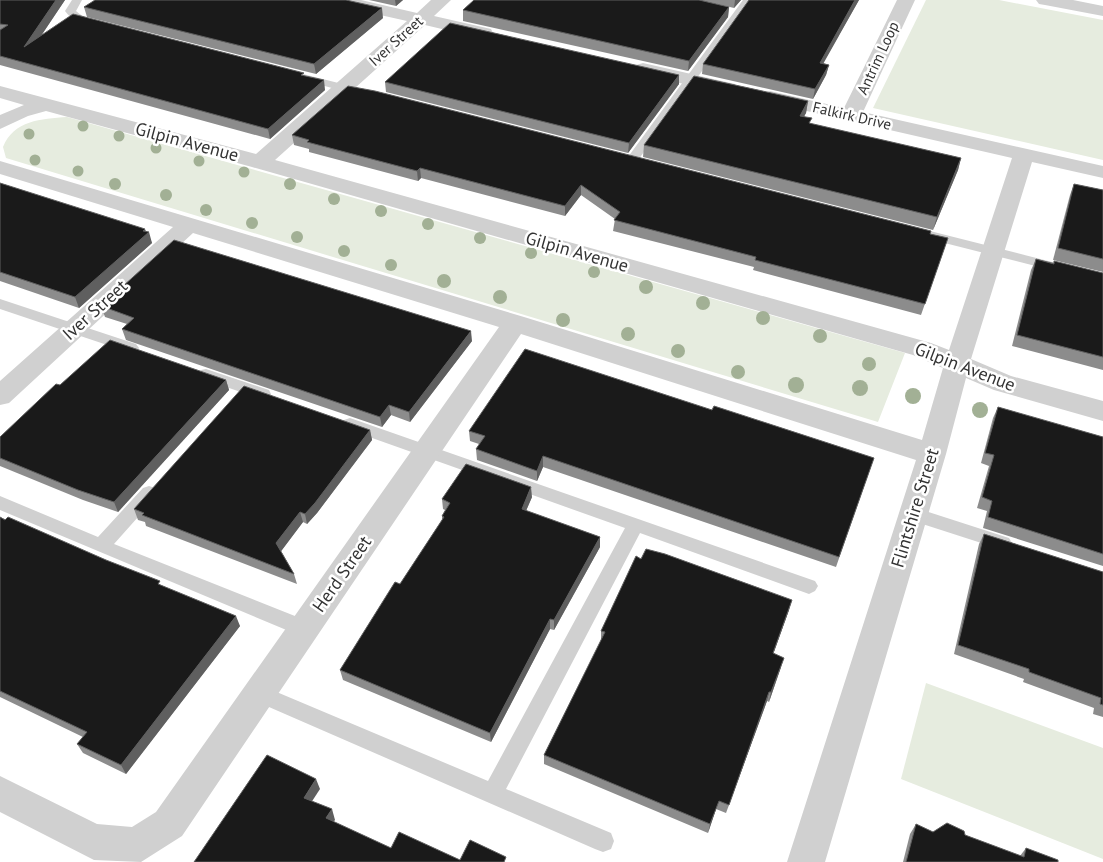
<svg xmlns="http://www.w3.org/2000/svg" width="1103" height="862" viewBox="0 0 1103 862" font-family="'PT Sans',sans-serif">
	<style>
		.green { fill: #e6ecdf }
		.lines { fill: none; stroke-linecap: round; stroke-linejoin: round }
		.service { fill: #d0d0d0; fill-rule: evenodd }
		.minor { fill: #d0d0d0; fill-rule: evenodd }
		.tree { fill: #a2b095 }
		.wall { fill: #8c8c8c }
		.shaded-wall { fill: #5f5f5f }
		.building { fill: #1a1a1a; stroke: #5f5f5f }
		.labels { text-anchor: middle; stroke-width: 5; stroke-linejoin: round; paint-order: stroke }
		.far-street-label { font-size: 15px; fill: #333; stroke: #fff }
		.street-label { font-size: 18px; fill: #333; stroke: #fff }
	</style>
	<rect width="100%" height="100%" fill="#fff"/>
	<g class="green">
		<path d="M926 0H999L1103 20V160L873 108Z"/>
		<path d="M67 117 905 353 878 422 6 158 3 147C14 120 41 119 67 117Z"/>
		<path d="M926 683 1103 748V859L901 779Z"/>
	</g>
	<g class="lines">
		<g class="service">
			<path d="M72 0H82L76 11C84 19 92 18 98 24L97 26C84 29 72 20 65 11Z"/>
			<path d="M743 0H753L636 163H628L626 160 628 157Z"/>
			<path d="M303 74 358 88 360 90 354 94 299 79 297 77 299 75Z"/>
			<path d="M926 230 1060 264 1062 267 1060 270 1055 271 921 237 919 234Z"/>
			<path d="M0 299 136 344 139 348 136 352 131 353 0 309Z"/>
			<path d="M206 369 269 390 271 394 269 398 263 400 201 378 198 374 201 370Z"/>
			<path d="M350 418 815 581 818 586 815 591 809 594 640 533 506 789 611 833 614 841 611 849 603 852 595 849 253 700 250 694 253 688 260 685 488 781 625 528 344 428 342 424 344 420Z"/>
			<path d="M149 486 155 488 158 493 155 498 114 544 310 622 312 628 310 634 303 636 296 634 0 510V496L98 537 143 488Z"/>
			<path d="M913 507 1009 538 1012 543 1009 548 1003 550 907 519 904 514 907 509Z"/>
		</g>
		<g class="minor">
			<path d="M328 0H361L417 13 431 0H451L434 16 491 29 493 33 491 37 484 39 425 25 275 160 931 343 949 350 1012 158 763 101 760 97 763 93 770 91 844 108 897 0H915L863 112 1103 166V178L1032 162 971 359 1011 376 1103 401V421L994 390 966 378 946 454 825 862H787L916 460 521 334 182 836 141 862 94 860 0 812V776L97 824 132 827 156 812 499 327 193 233 9 403 0 405V381L173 227 0 174V161L524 317 922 440 943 368 913 355 252 167 46 111 28 116 0 129V115L24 105 0 98V86L256 154 407 21 331 4Z"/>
			<path d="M1036 0H1073L1103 6V16L1045 5 1039 4Z"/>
			<path d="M643 63 735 84 738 88 735 92 728 94 636 73 633 69 636 65Z"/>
		</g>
	</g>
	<g class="tree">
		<circle cx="83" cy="126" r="5.5"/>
		<circle cx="29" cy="134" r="5.5"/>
		<circle cx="119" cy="136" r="5.5"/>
		<circle cx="156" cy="148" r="5.5"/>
		<circle cx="35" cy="160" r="5.5"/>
		<circle cx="199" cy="161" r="5.5"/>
		<circle cx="78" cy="171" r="5.5"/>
		<circle cx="244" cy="172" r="5.5"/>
		<circle cx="115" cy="184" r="6"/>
		<circle cx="290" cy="184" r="6"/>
		<circle cx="166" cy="195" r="6"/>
		<circle cx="334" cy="199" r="6"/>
		<circle cx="206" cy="210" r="6"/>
		<circle cx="381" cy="211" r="6"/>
		<circle cx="252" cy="223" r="6"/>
		<circle cx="428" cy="224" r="6"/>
		<circle cx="297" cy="237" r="6"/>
		<circle cx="480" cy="238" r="6"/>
		<circle cx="344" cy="251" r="6"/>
		<circle cx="531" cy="253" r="6"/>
		<circle cx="391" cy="265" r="6"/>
		<circle cx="594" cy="272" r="6"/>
		<circle cx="444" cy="281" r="7"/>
		<circle cx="646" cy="287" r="7"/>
		<circle cx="500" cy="297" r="7"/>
		<circle cx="703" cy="303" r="7"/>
		<circle cx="763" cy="318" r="7"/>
		<circle cx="563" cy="320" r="7"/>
		<circle cx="628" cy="334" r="7"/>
		<circle cx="820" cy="336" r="7"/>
		<circle cx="678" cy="351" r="7"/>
		<circle cx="869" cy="364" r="7"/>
		<circle cx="738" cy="372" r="7"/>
		<circle cx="796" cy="385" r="8"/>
		<circle cx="860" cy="388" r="8"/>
		<circle cx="913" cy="396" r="8"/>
		<circle cx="980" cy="410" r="8"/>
	</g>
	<g class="wall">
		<path d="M0 0H65L42 34 304 76 325 90 270 139 0 65Z"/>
		<path d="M369 0H403L396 6Z"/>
		<path d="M474 0H741L734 8 705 1 729 7 728 17 688 71 463 21V10Z"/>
		<path d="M749 0H859L823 63 829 65 826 75 813 99 702 74 703 64Z"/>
		<path d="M84 7 383 18 316 74 87 17Z"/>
		<path d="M679 75V84L628 153 386 92 385 82Z"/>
		<path d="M808 101 806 113 804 116 811 124 961 158 958 170 933 230 643 157 644 145Z"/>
		<path d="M292 135 931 234 948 238 921 315 753 270 754 267 613 231 615 219 581 195 565 216 421 178 418 181 309 152V149L294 145Z"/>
		<path d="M0 183 146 231 152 243 79 308 0 281Z"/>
		<path d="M1074 184 1103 190V272L1053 260 1070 195Z"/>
		<path d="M1036 259 1103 273V370L1012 346 1031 270Z"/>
		<path d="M101 306 472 341 410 422 391 415 382 427 126 340 122 329 127 324 105 317Z"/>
		<path d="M226 380 229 390 118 512 83 500 0 466V437L60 385Z"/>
		<path d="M998 407 1103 437V566L983 528 987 511 977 508 989 466 981 463 993 418Z"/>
		<path d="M712 410 874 458 836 567 543 467 537 481 477 460 476 449 479 444 470 441 469 431Z"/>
		<path d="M370 430 372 440 317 513 307 524 303 522 281 551 294 574 297 584 146 526 145 522 138 520 134 509Z"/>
		<path d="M532 497 526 511 600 537V547L554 630 550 629 491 742 343 680 340 670 400 584 442 520V516L445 510 443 509 442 499Z"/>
		<path d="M0 517 161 585 240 626 126 774 83 753 77 744 83 737 0 697Z"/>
		<path d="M984 534 1103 572V717L1093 714 1094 708 1023 682 1024 679 954 654 979 544Z"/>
		<path d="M641 559 789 610 773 654 781 667 769 702 767 701 726 813 716 809 708 833 544 764V755L601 641V631Z"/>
		<path d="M916 824 933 832 965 835 1020 856 1026 848 1058 862H903L910 834Z"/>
	</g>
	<g class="shaded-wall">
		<path d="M56 0H65L27 57 24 47Z"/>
		<path d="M395 0H403L396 6Z"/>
		<path d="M735 0H741L734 8Z"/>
		<path d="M855 0H859L818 73 820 63Z"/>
		<path d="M729 7 728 17 688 71 689 61Z"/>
		<path d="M382 8 383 18 316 74 314 64Z"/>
		<path d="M829 65 826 75 813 99 815 89Z"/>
		<path d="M679 75V84L628 153 629 143Z"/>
		<path d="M324 80 325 90 270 139 268 129Z"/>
		<path d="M808 101 806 113 798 128 800 116Z"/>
		<path d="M961 158 958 170 933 230 937 217Z"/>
		<path d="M420 168 421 178 418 181 417 171Z"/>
		<path d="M581 185V195L565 216V206Z"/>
		<path d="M145 229 147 234 149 232 152 243 79 308 75 297Z"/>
		<path d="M471 331 472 341 410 422 409 412Z"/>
		<path d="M226 380 229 390 118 512 114 502Z"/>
		<path d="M389 405 391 415 382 427 380 417Z"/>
		<path d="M370 430 372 440 317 513 307 524 305 514Z"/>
		<path d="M543 456V467L537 481V471Z"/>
		<path d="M531 487 532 497 522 520V509Z"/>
		<path d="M300 512 303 522 279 554 276 543Z"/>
		<path d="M600 537V547L554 630V620Z"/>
		<path d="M792 600 789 610 770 663 773 653Z"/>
		<path d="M236 616 240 626 126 774 121 765Z"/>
		<path d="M550 619V629L491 742 490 733Z"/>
		<path d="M784 658 781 667 769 702 771 692Z"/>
		<path d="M769 692 767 701 726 813 729 805Z"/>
		<path d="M316 779 320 789 307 809 304 798Z"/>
		<path d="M719 801 716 809 708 833 710 824Z"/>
		<path d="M332 809 335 820 329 828 326 818Z"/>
	</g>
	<g class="building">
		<path d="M0 0H56L24 47 73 14 304 73 301 75 324 80 268 129 0 56V30L8 25 0 24Z"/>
		<path d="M95 0H346L382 8 314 64 84 7Z"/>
		<path d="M474 0H699L729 7 689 61 463 10Z"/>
		<path d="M749 0H855L820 63 829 65 815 89 703 64Z"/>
		<path d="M450 23 679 75 629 143 385 82Z"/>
		<path d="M694 76 808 101 800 116 812 118 809 123 961 158 937 217 644 145Z"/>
		<path d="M348 86 375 91 931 231 930 234 948 238 925 304 755 260 756 257 614 220 620 212 581 185 565 206 420 168 417 171 307 142 309 140 292 135Z"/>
		<path d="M0 183 145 229 143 231 149 232 75 297 0 272Z"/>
		<path d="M1074 184 1103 190V259L1058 248Z"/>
		<path d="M174 240 471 331 409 412 389 405 380 417 122 329 134 318 101 306Z"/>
		<path d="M1036 259 1054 264V261L1103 273V357L1017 335Z"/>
		<path d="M110 340 226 380 114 502 78 490 0 458V437L56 384 60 385Z"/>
		<path d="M525 349 712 410 714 406 874 458 839 557 543 456 537 471 476 449 485 436 469 431Z"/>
		<path d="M244 386 370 430 315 503 305 514 300 512 276 543 294 574 142 515 144 513 134 509Z"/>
		<path d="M998 407 1103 437V554L988 517 992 501 982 497 994 455 985 453Z"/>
		<path d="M466 464 531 487 522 509 600 537 554 620 550 619 490 733 340 670 395 582 400 584 444 517 442 516 450 503 442 499Z"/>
		<path d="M0 517 5 520 8 517 106 560 160 581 158 584 236 616 121 765 77 744 87 732 0 691Z"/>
		<path d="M984 534 1103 572V705L1100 704 1101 698 1029 672V669L958 645Z"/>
		<path d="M646 549 665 554 792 600 773 653 784 658 771 692H769L729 805 719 801 710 824 544 755 605 632 601 631 636 556 641 559Z"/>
		<path d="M267 755 316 779 304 798 332 809 326 818 391 848 399 832 460 860 470 840 506 857 504 862H194Z"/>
		<path d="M947 823 964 831 965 835 1024 857 1026 848 1058 860V862H906L916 824 933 832Z"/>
	</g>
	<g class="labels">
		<g class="far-street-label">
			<text transform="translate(396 41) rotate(-42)" y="5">Iver Street</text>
			<text transform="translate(878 58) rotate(-65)" y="5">Antrim Loop</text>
			<text transform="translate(852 116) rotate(13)" y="5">Falkirk Drive</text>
		</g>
		<g class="street-label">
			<text transform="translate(187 142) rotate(15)" y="6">Gilpin Avenue</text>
			<text transform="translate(577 252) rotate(16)" y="6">Gilpin Avenue</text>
			<text transform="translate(95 310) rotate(-42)" y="6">Iver Street</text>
			<text transform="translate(965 367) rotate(21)" y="6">Gilpin Avenue</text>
			<text transform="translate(915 508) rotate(-73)" y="6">Flintshire Street</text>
			<text transform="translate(342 574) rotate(-55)" y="6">Herd Street</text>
		</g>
	</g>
</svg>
